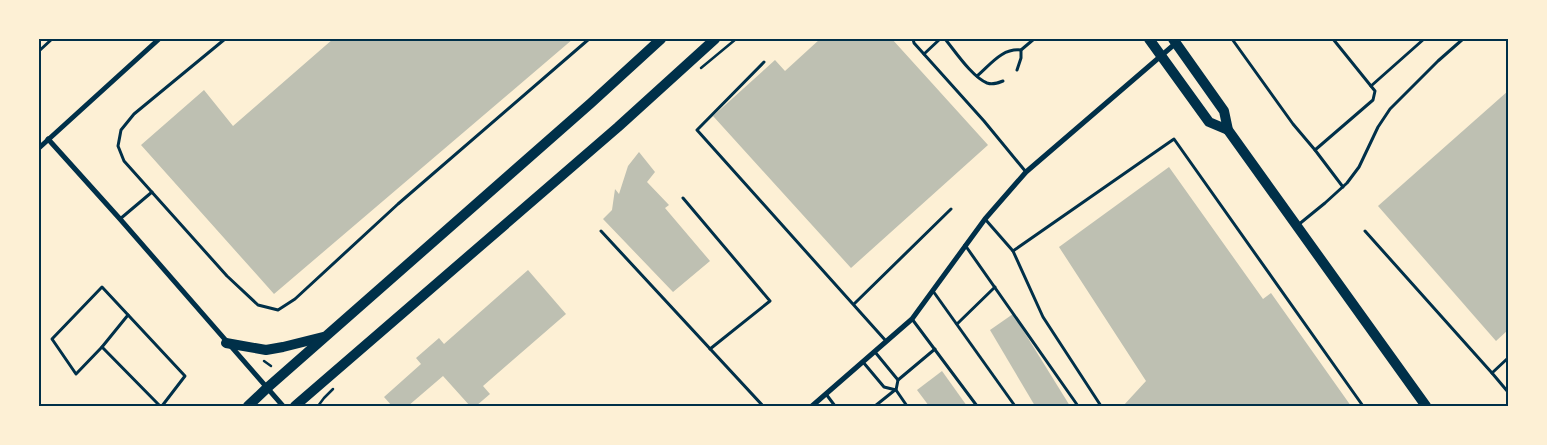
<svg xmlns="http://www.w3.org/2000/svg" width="1547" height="445" viewBox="0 0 1547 445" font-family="'Fira Sans',sans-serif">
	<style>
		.building { fill: #bec0b2 }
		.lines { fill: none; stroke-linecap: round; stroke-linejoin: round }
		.path { stroke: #003049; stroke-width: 2.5 }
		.service { stroke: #003049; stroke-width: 3 }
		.minor { stroke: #003049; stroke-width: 5 }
		.secondary { stroke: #003049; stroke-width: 10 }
		.neatline { fill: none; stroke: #003049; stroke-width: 2 }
	</style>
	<rect width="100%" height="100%" fill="#fdf0d5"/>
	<g class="building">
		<path d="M333 39H573L274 294 141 145 204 90 233 126Z"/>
		<path d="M820 39H892L988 145 851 268 713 116 775 60 785 71Z"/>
		<path d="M1508 91V330L1496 341 1378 206Z"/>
		<path d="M639 152 655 172 647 182 669 205 665 208 710 261 673 292 603 219 612 210 615 189 619 194 628 166Z"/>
		<path d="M1169 167 1263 299 1271 293 1351 406H1123L1146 381 1059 247Z"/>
		<path d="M528 270 566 314 483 386 490 394 476 406H470L443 376 408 406H392L384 397 421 364 416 358 439 338 444 344Z"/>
		<path d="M1013 314 1070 406H1035L990 330Z"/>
		<path d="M942 371 967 406H929L917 390Z"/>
	</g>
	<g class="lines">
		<g class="path">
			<path d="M701 68 736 39"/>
			<path d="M264 361 271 366"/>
			<path d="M318 406 324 398 333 389"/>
		</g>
		<g class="service">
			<path d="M225 39 134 114 121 130 118 146 124 161 227 276 258 305 278 310 295 299 398 204 589 39"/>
			<path d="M913 39 914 43 984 121 1026 172"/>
			<path d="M945 39C955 51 972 77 987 83 993 85 998 83 1003 81"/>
			<path d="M1232 39 1293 124 1315 150 1373 100 1375 91 1333 39"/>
			<path d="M39 51 52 39"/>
			<path d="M924 54 940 39"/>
			<path d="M764 62 697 130 886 341"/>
			<path d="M1017 70 1021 58V50L1034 39"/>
			<path d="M977 76C991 64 1002 48 1021 50"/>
			<path d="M1371 86 1424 39"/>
			<path d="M1315 150 1343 187"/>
			<path d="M683 198 770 301 710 349"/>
			<path d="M120 219 152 192"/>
			<path d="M985 219 1013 251 1043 317 1101 406"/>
			<path d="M1298 225 1325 203 1347 183 1359 167 1378 127 1390 109 1438 61 1463 39"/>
			<path d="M601 231 763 406"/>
			<path d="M1365 231 1492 373 1508 358"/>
			<path d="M965 245 1078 406"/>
			<path d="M1013 251 1174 139 1363 406"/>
			<path d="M933 291 1015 406"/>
			<path d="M854 304 951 209"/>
			<path d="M912 319 977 406"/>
			<path d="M957 324 995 287"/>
			<path d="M102 347 128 315"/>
			<path d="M875 352 898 380"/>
			<path d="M863 362 884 387 896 390"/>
			<path d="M1492 373 1508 392"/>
			<path d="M826 394 835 406"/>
			<path d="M160 406 102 347 76 374 52 339 102 287 185 376 162 406"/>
			<path d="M875 406 895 390"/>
			<path d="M907 406 896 390 898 380 935 349"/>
		</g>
		<g class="minor">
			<path d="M48 139 120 219 283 406"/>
			<path d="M39 148 159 39"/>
			<path d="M812 406 912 319 985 219 1026 172 1176 43"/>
		</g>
		<g class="secondary">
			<path d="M1149 39 1209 122 1228 130"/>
			<path d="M1173 39 1224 111 1228 130 1426 406"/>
			<path d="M226 343 266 350 283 347 323 337"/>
			<path d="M248 406 267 388 591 103 661 39"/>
			<path d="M295 406 618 127 715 39"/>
		</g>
	</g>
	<rect width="1547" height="445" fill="none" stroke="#fdf0d5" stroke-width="80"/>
	<rect x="40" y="40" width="1467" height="365" class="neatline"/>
</svg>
